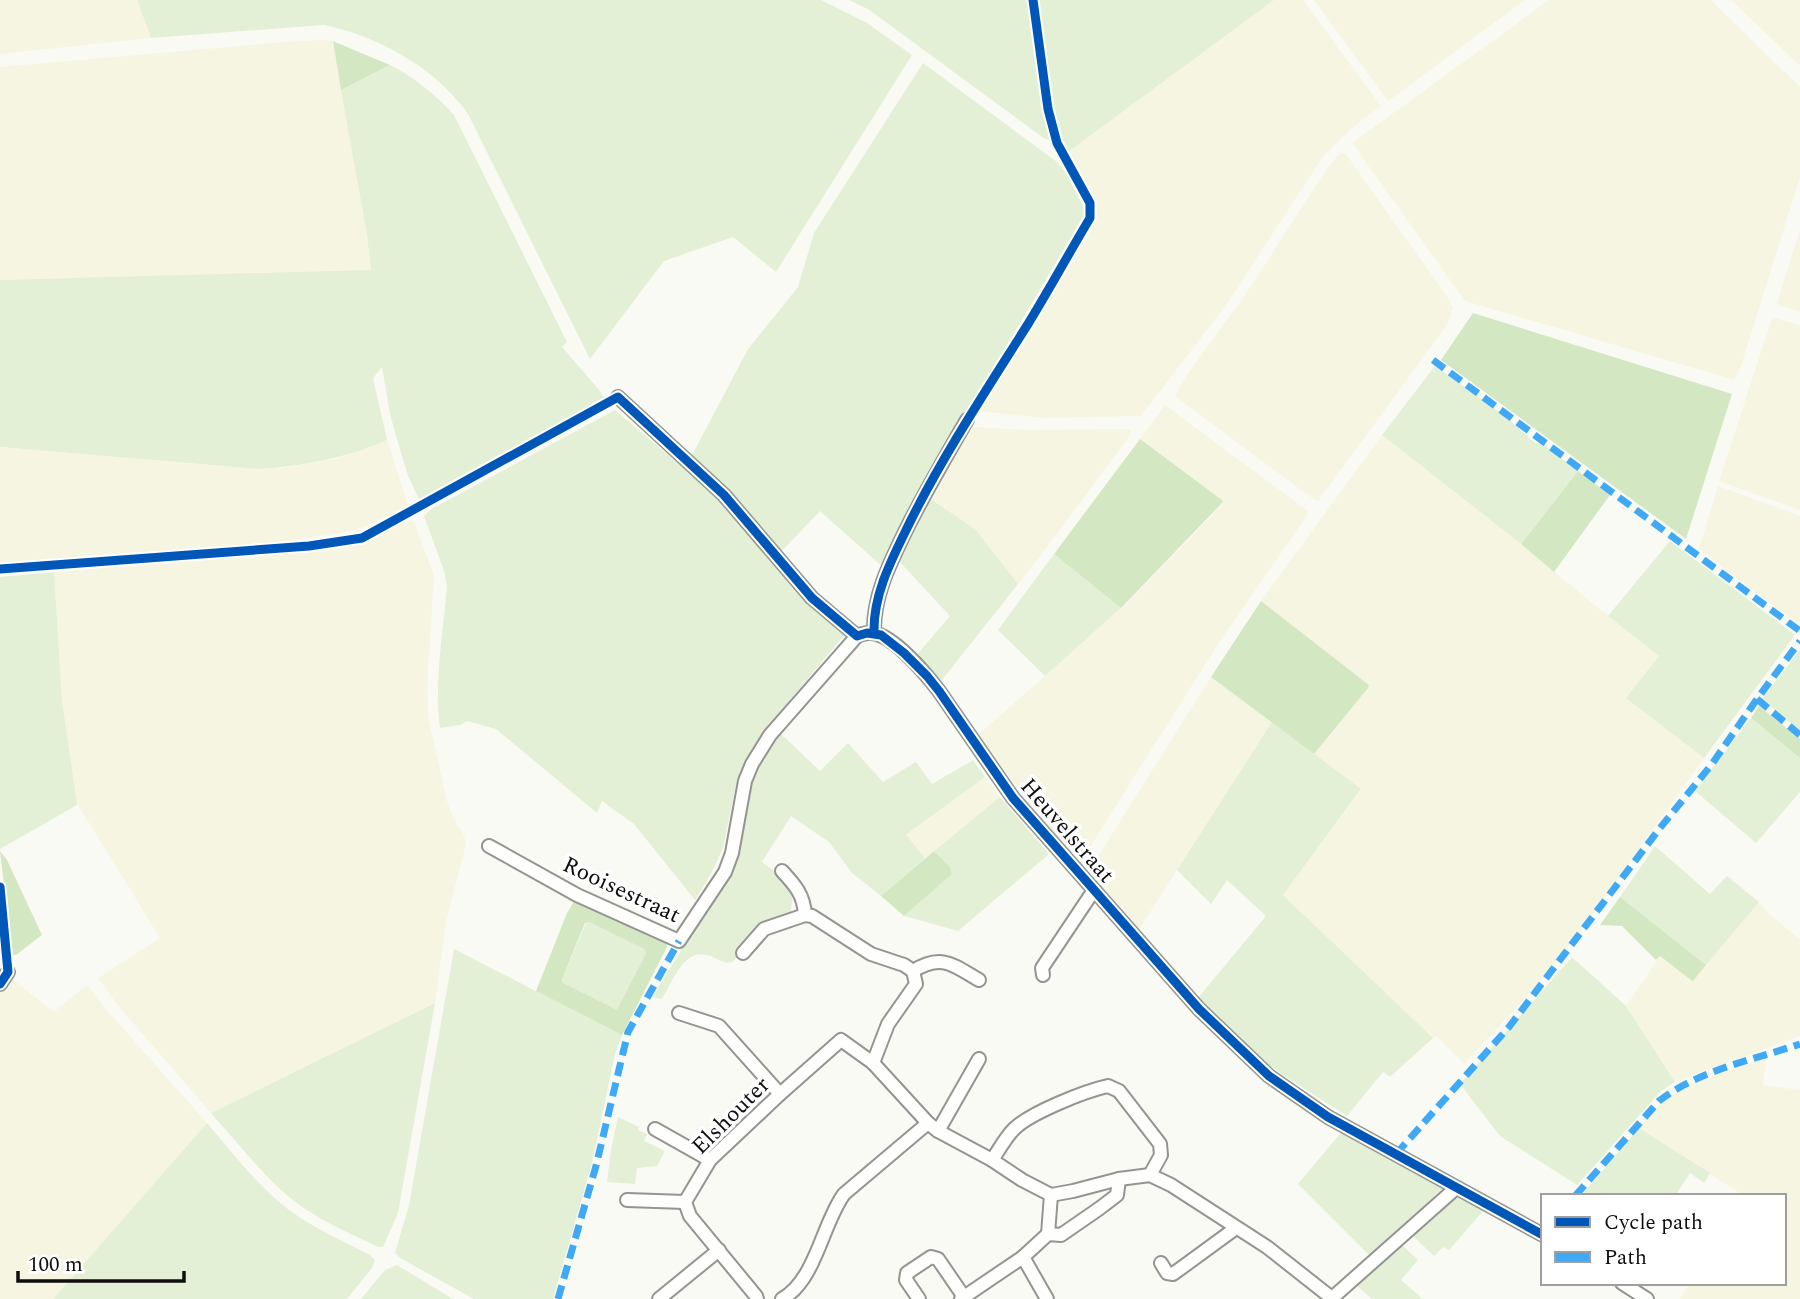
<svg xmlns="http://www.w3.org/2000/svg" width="1800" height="1299" viewBox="0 0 1800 1299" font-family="Spectral,serif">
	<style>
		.farmland { fill: #f6f5e1 }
		.green { fill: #e3f0d5 }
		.forest { fill: #d4e7c3; fill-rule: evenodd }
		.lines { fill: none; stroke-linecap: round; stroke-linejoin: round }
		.minor-casing { stroke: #949492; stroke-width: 16 }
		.minor { stroke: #fefefd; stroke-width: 12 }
		.quiet { stroke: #3fa9f5; stroke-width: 7; stroke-dasharray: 14 7; stroke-linecap: butt }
		.cycleway-casing { stroke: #fff; stroke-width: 13 }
		.cycleway { stroke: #0057b8; stroke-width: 9 }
		.labels { text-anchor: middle; stroke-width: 7; stroke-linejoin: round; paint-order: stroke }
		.street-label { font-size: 23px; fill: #0e0e0e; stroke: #fff }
	</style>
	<rect width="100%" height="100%" fill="#fafaf4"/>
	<g class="farmland">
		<path d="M0 0H137L151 38 0 54Z"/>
		<path d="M1274 0H1303L1381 106 1357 124 1324 155 1226 305 1141 416 1042 418 980 411 1094 220 1095 203 1068 152Z"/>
		<path d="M1314 0H1525L1388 101Z"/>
		<path d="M1549 0H1711L1800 87V177L1741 366 1734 380 1465 301 1352 143Z"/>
		<path d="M1731 0H1800V66Z"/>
		<path d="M325 40 333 41 367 235 371 271 0 280V67L297 41Z"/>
		<path d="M1340 153 1345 154 1350 160 1446 295 1453 308 1447 325 1318 501 1312 498 1175 396 1184 379 1247 292 1328 167Z"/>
		<path d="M1800 230V312L1781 306 1777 303Z"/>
		<path d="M1774 318 1800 325V510L1719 481 1771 321Z"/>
		<path d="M1165 405 1308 511 1306 517 1220 641 1083 858 1076 861 977 736 1126 604 1223 504 1222 500 1140 439Z"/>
		<path d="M977 427 1028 430 1131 429V432L1129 437 1041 555 1018 584 975 529 929 498 965 434 968 430Z"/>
		<path d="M1382 435 1521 544 1608 616 1659 656 1627 698 1704 758 1579 934 1522 1002 1464 1064 1436 1036 1433 1038 1283 895 1361 790 1314 754 1368 688 1369 685 1261 601Z"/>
		<path d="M387 440 408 505 362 528 342 533 278 542 0 563V447L259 469 283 468 335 459Z"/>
		<path d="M1718 486 1800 516V624L1777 609 1699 549Z"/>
		<path d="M411 520 414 523 434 575 427 689 429 721 447 801 454 820 464 835 466 844 446 922 435 1003 211 1113 119 1007 98 978 160 938 75 800 62 700 54 572 325 550 356 544Z"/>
		<path d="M1211 677 1272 722 1138 931 1094 883 1089 874 1094 863Z"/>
		<path d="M985 777 1000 797 925 858 906 836Z"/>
		<path d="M1759 902 1769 913 1800 940V1036L1675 1082 1626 1006 1660 956 1691 981 1693 980Z"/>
		<path d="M11 978 54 1012 87 985 104 1007 207 1123 53 1299H0V991Z"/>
		<path d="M1766 1058 1763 1085 1800 1090V1299H1680L1690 1283H1784V1196H1744L1639 1128 1660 1104 1672 1095 1690 1084Z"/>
	</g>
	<g class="green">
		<path d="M137 0H821L867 23 912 55 776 272 733 237 664 261 590 359 468 114C436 68 378 36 324 25L151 38Z"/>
		<path d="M849 0H1028L1042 103 1050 140 1045 139 868 9Z"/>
		<path d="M1038 0H1274L1068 152 1057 125 1047 79Z"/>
		<path d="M923 63 1057 162 1065 171 1084 208 1085 214 945 449 884 568 820 511 781 552C753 518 724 486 691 457L748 349 798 287 814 233Z"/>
		<path d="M390 65C414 77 436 95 454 115L567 342 562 347 600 391 604 398 419 499 408 476 396 436 390 414 382 367 373 378 387 440C346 458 304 466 259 469L0 447V280L371 270 367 235 341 90Z"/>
		<path d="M1435 366 1505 416 1535 443 1540 442 1578 471 1521 544 1382 435Z"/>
		<path d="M615 410 713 493 731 511 804 596 845 634 780 712 749 754 736 785 723 848 711 874 695 900 634 824 602 801 597 813 496 729 467 721 460 725 440 728C434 681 443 633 447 586L444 571 424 516 430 510Z"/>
		<path d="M929 498 975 529 1018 584 938 685 915 657 950 616 898 560Z"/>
		<path d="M1670 541 1795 635 1704 758 1626 698 1659 656 1608 616Z"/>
		<path d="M1054 554 1121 608 1045 676 998 630Z"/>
		<path d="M54 572 62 700 77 805 0 849V577Z"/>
		<path d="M1800 650V731L1762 699Z"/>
		<path d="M1751 718 1800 758V792L1756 843 1695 791Z"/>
		<path d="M1272 722 1361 789 1283 895 1433 1038 1390 1077 1383 1072 1347 1116 1283 1075 1247 1049 1197 999 1266 916 1227 880 1211 904 1177 870Z"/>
		<path d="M779 732 820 771 848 743 883 782 916 762 932 784 973 760 985 777 906 835 925 858 881 896 852 873 829 842 791 816 762 862 786 880 793 890 791 912 784 917 762 925 733 962C722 964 717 958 707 955 683 949 672 983 662 999L652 997 678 956 688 936 723 887 732 868 748 786 757 762Z"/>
		<path d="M1000 797 1049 854 958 931 904 916 952 874 950 867 934 851Z"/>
		<path d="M1655 846 1710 894 1727 876 1759 902 1706 965 1620 897Z"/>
		<path d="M589 922 644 949 646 953 617 1011 563 983 562 979 586 923Z"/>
		<path d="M454 949 622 1035 615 1054 592 1163 553 1299H474L400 1258 395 1253 409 1205Z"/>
		<path d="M1572 957 1626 1006 1675 1082 1661 1091 1577 1185 1500 1136 1460 1084Z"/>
		<path d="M435 1003 398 1213 383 1247H378C348 1232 315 1219 289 1197 261 1173 236 1141 211 1113Z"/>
		<path d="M618 1117 639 1127 638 1130 647 1134 644 1141 665 1151 657 1166 637 1168 635 1184 607 1182 611 1150Z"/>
		<path d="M207 1123C233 1153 257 1186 289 1210 314 1228 342 1241 370 1255L375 1260 372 1268 347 1299H53Z"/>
		<path d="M1639 1128 1710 1173 1704 1183 1690 1173 1675 1196H1581Z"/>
		<path d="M1344 1129 1445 1186 1371 1257 1298 1184Z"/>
		<path d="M1461 1197 1483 1211 1449 1250 1443 1247 1434 1256 1413 1236 1453 1199Z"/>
		<path d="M1402 1245 1418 1260 1401 1280 1423 1299H1372L1356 1285Z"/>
		<path d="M397 1265 453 1299H361L385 1270Z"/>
	</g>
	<g class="forest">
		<path d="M333 41 335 42 390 65 341 90Z"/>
		<path d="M1473 313 1732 394 1686 539 1441 360Z"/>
		<path d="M1140 439 1222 500 1223 502 1121 608 1054 554Z"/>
		<path d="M1578 471 1610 495 1554 572 1521 544Z"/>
		<path d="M1261 601 1369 685 1368 688 1314 754 1211 677Z"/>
		<path d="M1759 706 1800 739V758L1751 718Z"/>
		<path d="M0 851 7 860 42 935 16 955H12Z"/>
		<path d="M934 851 950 867 952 874 904 916 881 896Z"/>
		<path d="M1620 897 1706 965 1693 981H1692L1660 956 1656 960 1622 926 1600 925Z"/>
		<path d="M575 900 667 941V947L622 1035 536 991 567 913ZM589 922 644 949 646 953 617 1010 563 983 562 979 585 923Z"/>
	</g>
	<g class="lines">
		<g class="minor-casing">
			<g id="minor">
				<path d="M618 397 724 495 812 598 857 636"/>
				<path d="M874 633C873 596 890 563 906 530 925 492 946 456 967 420"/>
				<path d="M857 636C862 634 867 632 873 633 894 636 926 674 939 691L1013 798 1199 1009 1269 1076 1328 1117 1543 1235"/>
				<path d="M489 846 577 895 679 941 725 872 732 853 745 781 752 764 770 735 857 636"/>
				<path d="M782 871C795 885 804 895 805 915"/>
				<path d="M743 953 764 929 805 915 812 916 871 954 904 965 913 971 916 984 888 1024 873 1063"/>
				<path d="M913 971C942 953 953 965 979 980"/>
				<path d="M1043 975 1042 968 1094 890"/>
				<path d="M0 984 8 972"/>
				<path d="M679 1013 719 1026 780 1094"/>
				<path d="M655 1129 710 1160"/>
				<path d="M938 1131 979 1059"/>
				<path d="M992 1160C999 1150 1005 1138 1014 1129 1030 1113 1085 1091 1108 1086L1119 1091 1160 1144 1161 1155 1150 1175"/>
				<path d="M627 1200 685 1202"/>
				<path d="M1048 1234 1051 1195"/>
				<path d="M1023 1257 1047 1299"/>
				<path d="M1161 1263 1167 1273 1173 1274 1236 1228"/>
				<path d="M1622 1283 1647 1299"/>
				<path d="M659 1299 719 1250"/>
				<path d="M757 1299 756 1296 690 1216 685 1202 710 1160 780 1094 841 1040 873 1063 928 1123 938 1131 992 1160 1022 1180 1051 1195 1073 1191 1119 1179 1150 1175 1171 1185 1267 1247 1333 1299"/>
				<path d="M782 1299C816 1280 822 1224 844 1194L928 1123"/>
				<path d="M919 1299 906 1280 907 1273 931 1257 938 1259 964 1297"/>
				<path d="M961 1299 1023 1257 1048 1234 1061 1235 1100 1208 1117 1195 1119 1179"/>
				<path d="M1331 1299 1456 1188"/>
			</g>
		</g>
		<use href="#minor" class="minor"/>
		<g class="quiet">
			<path d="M1433 360 1800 631"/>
			<path d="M1757 699 1800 735"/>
			<path d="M1396 1154 1509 1027 1660 828 1712 764 1757 699 1800 641"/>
			<path d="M1575 1196 1659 1101C1699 1070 1753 1060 1800 1044"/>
			<path d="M558 1299 596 1166 628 1032 679 941"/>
		</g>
		<g class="cycleway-casing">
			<g id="cycleway">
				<path d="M0 569 309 546 362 538 618 397 724 495 812 598 857 636 867 633 881 635 904 653 927 676 939 691 1013 798 1199 1009 1269 1076 1328 1117 1543 1235"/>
				<path d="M874 633C873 593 893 557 910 522 944 454 987 389 1028 324 1049 290 1069 253 1090 218V203L1057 143 1048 109 1033 0"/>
				<path d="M0 887 8 972 0 984"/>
			</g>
		</g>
		<use href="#cycleway" class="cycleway"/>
	</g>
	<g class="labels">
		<g class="street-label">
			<text transform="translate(1068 830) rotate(49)" y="8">Heuvelstraat</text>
			<text transform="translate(622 889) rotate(25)" y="8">Rooisestraat</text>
			<text transform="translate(730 1115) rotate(-45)" y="8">Elshouter</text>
		</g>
	</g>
	<rect x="1541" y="1194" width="245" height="91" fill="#ffffff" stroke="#9f9f9f" stroke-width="2"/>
	<rect x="1555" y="1217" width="35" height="10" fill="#0057b8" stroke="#9f9f9f" stroke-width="2"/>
	<text x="1604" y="1229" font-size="21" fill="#0e0e0e">Cycle path</text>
	<rect x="1555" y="1252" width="35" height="10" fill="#3fa9f5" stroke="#9f9f9f" stroke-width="2"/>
	<text x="1604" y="1264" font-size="21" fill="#0e0e0e">Path</text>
	<path d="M18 1271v10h166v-10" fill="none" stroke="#0e0e0e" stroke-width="3.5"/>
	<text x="28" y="1271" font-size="21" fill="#0e0e0e" stroke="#ffffff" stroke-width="5" paint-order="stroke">100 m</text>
</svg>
